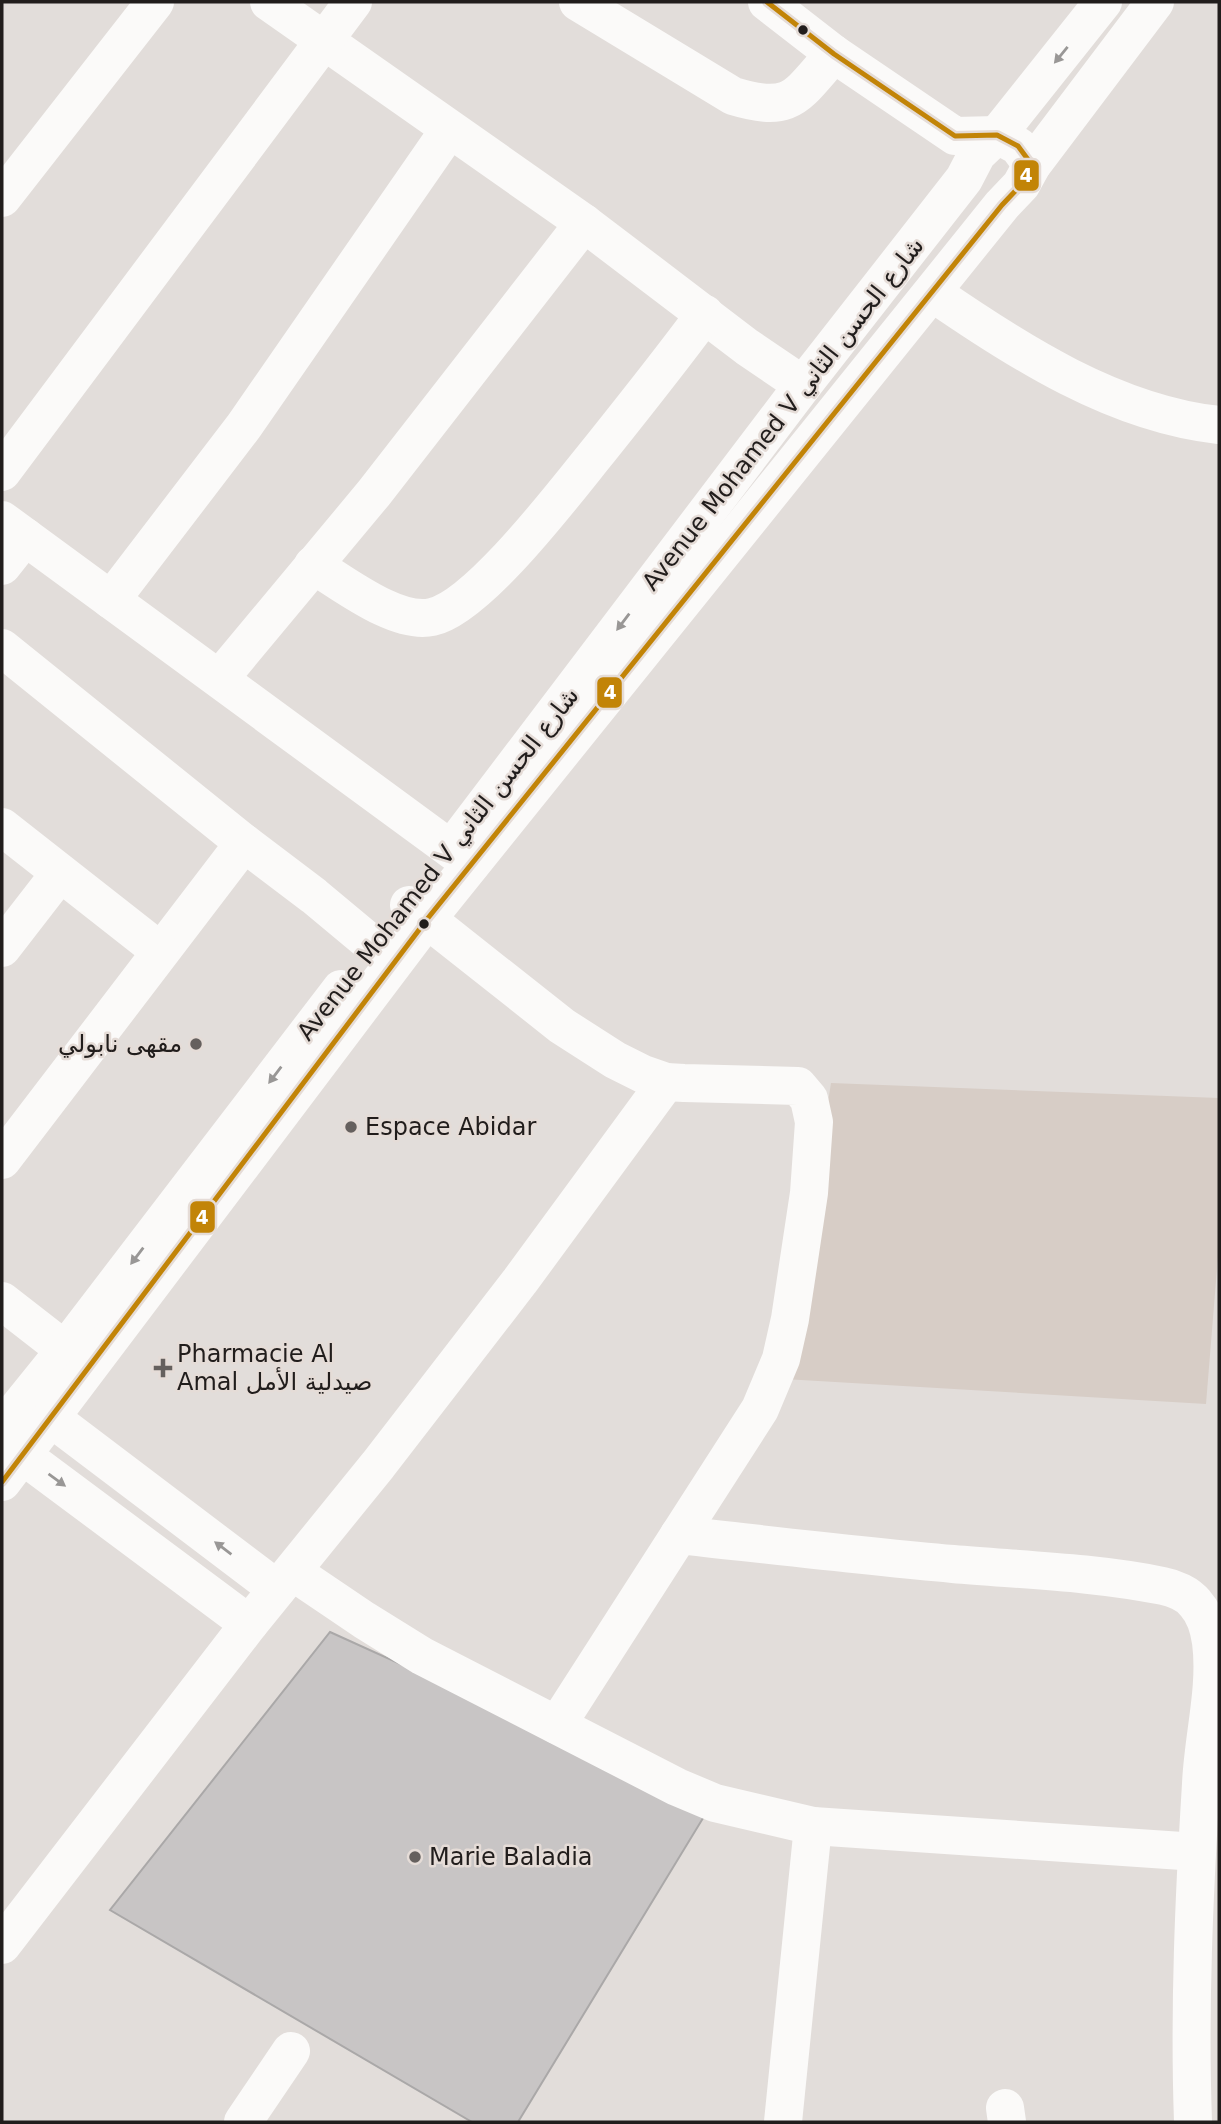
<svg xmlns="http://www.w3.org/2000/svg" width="1221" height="2124" viewBox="0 0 1221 2124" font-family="'DejaVu Sans',Vazirmatn,sans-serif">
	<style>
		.built { fill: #d7cdc6 }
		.building { fill: #c8c5c5; stroke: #aaa8a8; stroke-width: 2 }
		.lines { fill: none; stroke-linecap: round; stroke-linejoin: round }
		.minor { stroke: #fbfaf9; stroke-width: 38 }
		.secondary { stroke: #fbfaf9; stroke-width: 38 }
		.bus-1-casing { stroke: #e5dcd7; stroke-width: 10 }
		.bus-1 { stroke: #c28407; stroke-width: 5 }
		.oneway { fill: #999796 }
		.bus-dot { fill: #211d1c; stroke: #e5dcd7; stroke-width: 2.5 }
		.poi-dot { fill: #65605e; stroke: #e5dcd7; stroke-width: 2.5 }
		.labels { text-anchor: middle; stroke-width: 5; stroke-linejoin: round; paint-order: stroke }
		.street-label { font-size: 24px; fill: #211d1c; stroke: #e5dcd7 }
		.poi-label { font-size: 24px; fill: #211d1c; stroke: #e5dcd7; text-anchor: start }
		.line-badge { stroke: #e5dcd7; stroke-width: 2.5 }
		.badge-label { font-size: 19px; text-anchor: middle; font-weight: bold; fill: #fff }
	</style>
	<rect width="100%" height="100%" fill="#e2ddda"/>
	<path class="built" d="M831 1083 1219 1098V1244L1206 1404 784 1379Z"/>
	<path class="building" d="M330 1632 711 1805 518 2122H472L110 1910Z"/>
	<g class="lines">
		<g class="minor">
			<path d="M269 2 584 223 747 347 803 385"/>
			<path d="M578 2 733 96C793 114 796 96 834 54"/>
			<path d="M767 2 834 54 955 136 997 135 1018 146 1032 165"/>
			<path d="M2 198 155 2"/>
			<path d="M933 293C1017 351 1115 414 1219 425"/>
			<path d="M2 472 353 2"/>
			<path d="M2 520 471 864"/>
			<path d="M313 565C343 583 396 625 432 617 479 607 568 488 600 449 636 404 671 360 705 314"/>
			<path d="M2 566 25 537"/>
			<path d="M111 600 244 426 449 130"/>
			<path d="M2 648 244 843 2 1160"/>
			<path d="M220 678 374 493 584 223"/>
			<path d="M2 827 160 951"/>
			<path d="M244 843 314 896 374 946"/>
			<path d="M409 905 562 1026 615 1060 643 1074 666 1082 684 1083 798 1086 809 1099 814 1122 809 1193 790 1319 781 1359 760 1409 557 1725"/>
			<path d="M2 948 60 873"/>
			<path d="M2 1301 65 1350"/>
			<path d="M26 1399 277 1589"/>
			<path d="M2 1440 249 1624"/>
			<path d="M679 1535C770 1545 862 1556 953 1564 1023 1570 1094 1572 1163 1586 1174 1588 1188 1594 1195 1603 1205 1614 1209 1628 1211 1642 1217 1688 1203 1737 1201 1784 1194 1897 1189 2009 1193 2122"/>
			<path d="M293 1572 364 1620 422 1656 677 1787 715 1803 813 1826 1197 1852"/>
			<path d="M2 1945 249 1624 378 1465 520 1281 666 1082"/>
			<path d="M1005 2108 1007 2122"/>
			<path d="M243 2122 291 2051"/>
			<path d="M783 2122 813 1826"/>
		</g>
		<g class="secondary">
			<path d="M452 848 803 385 964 179 977 154 997 135 1103 2"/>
			<path d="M2 1428 65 1350 341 989"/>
			<path d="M2 1482 428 918 1002 205 1021 185 1032 165 1155 2"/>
		</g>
		<g class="bus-1-casing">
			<path id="bus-1" d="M2 1482 428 918 1002 205 1021 185 1032 165 1018 146 997 135 955 136 834 54 767 2"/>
		</g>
		<use href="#bus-1" class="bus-1"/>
	</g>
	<defs><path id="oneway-solid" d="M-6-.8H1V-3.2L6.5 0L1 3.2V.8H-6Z" transform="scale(1.75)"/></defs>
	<g class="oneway">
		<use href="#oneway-solid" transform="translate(1061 55) rotate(129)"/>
		<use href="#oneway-solid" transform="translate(623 622) rotate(127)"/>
		<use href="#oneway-solid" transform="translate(275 1075) rotate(127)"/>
		<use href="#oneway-solid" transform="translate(137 1256) rotate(127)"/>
		<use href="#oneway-solid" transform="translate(57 1480) rotate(36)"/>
		<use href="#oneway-solid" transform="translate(223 1548) rotate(-143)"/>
	</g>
	<g class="bus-dot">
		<circle cx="803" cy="30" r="6"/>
		<circle cx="424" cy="924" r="6"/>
	</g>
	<g class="poi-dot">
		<circle cx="196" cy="1044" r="7"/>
		<circle cx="351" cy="1127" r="7"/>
		<path d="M159.5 1357.5h7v7h7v7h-7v7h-7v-7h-7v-7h7z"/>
		<circle cx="415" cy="1857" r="7"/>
	</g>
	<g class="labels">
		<g class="street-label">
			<text transform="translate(783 414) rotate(-52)" y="8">Avenue Mohamed V شارع الحسن الثاني</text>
			<text transform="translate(438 864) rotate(-52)" y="8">Avenue Mohamed V شارع الحسن الثاني</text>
		</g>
		<g class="poi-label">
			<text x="182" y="1052" text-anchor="end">مقهى نابولي</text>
			<text x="365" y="1135">Espace Abidar</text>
			<text x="177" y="1362">Pharmacie Al<tspan x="177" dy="28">Amal صيدلية الأمل</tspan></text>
			<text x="429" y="1865">Marie Baladia</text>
		</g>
	</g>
	<g class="line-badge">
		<rect x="1013" y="159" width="27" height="33" rx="7" fill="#c28407"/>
		<rect x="596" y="676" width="27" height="33" rx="7" fill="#c28407"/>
		<rect x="189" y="1200" width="27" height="34" rx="7" fill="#c28407"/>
	</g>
	<g class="badge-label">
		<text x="1026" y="182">4</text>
		<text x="610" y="699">4</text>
		<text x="202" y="1224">4</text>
	</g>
	<rect width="1221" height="2124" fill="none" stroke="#211d1c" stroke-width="7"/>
</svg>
